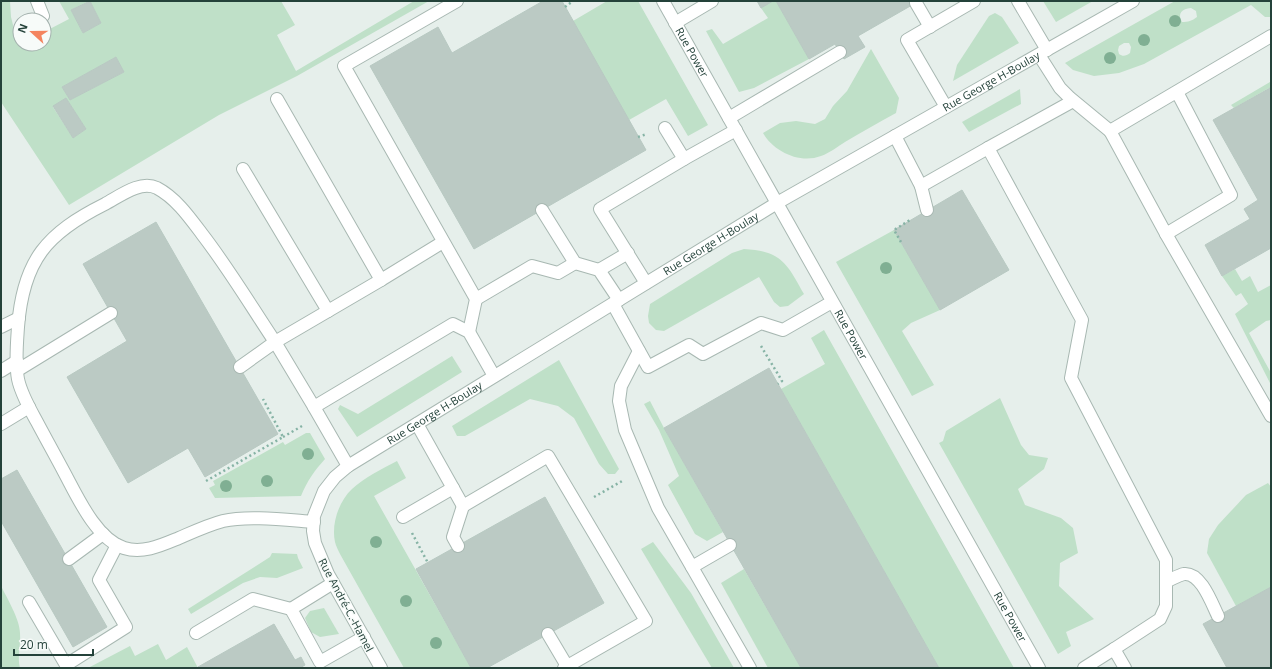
<svg xmlns="http://www.w3.org/2000/svg" width="1272" height="669" viewBox="0 0 1272 669" font-family="'Open Sans',sans-serif">
	<style>
		.grass { fill: #bfe0c8; fill-rule: evenodd }
		.building { fill: #bbcac4; stroke: #b8c9c2 }
		.lines { fill: none; stroke-linecap: round; stroke-linejoin: round }
		.minor-casing { stroke: #a8b8b2; stroke-width: 14 }
		.path { stroke: #86b3a5; stroke-width: 2.5; stroke-dasharray: 2 3; stroke-linecap: butt }
		.minor { stroke: #fff; stroke-width: 12 }
		.tree { fill: #80af93 }
		.labels { text-anchor: middle; stroke-width: 3; stroke-linejoin: round; paint-order: stroke }
		.street-label { font-size: 11px; fill: #24423a; stroke: #f7fbf9 }
	</style>
	<rect width="100%" height="100%" fill="#e6efeb"/>
	<g class="grass">
		<path d="M1 1H10L11 17 15 33 20 35V44H44V32L69 19 59 1H89L71 10 83 33 101 23 90 1H281L295 25 277 35 296 71 414 1H429L297 76 219 115 69 205 1 102ZM116 57 124 72 70 100 62 87ZM66 98 86 129 73 138 53 107Z"/>
		<path d="M607 1H638L708 125 688 136 666 99 629 120 573 21Z"/>
		<path d="M773 1H776L809 59 754 88 739 92 706 31 712 29 723 44 768 18 761 8Z"/>
		<path d="M1043 1H1093L1056 22Z"/>
		<path d="M1175 1H1271V17H1265L1251 5 1144 64 1119 73 1094 76 1073 70 1065 63ZM1191 8 1196 11 1197 17C1192 21 1188 22 1182 22 1177 13 1182 9 1191 8ZM1124 43H1129L1131 47 1130 53C1126 56 1123 57 1119 54L1118 50 1119 46Z"/>
		<path d="M995 13 1002 17 1019 43 953 81 957 65 989 16Z"/>
		<path d="M871 49 899 98 896 113C879 122 862 132 845 142 838 146 830 153 821 156 800 164 774 152 763 133L780 123 796 121 815 124 825 119 833 106 847 91Z"/>
		<path d="M1270 82 1271 90 1269 88 1234 108 1231 105Z"/>
		<path d="M1020 89 1021 104 969 132 962 122Z"/>
		<path d="M894 230 940 310 911 323 902 331 934 385 912 396 836 262Z"/>
		<path d="M744 249C782 251 787 264 804 294L788 306 780 307 774 302 759 277 664 331 656 330 649 323 648 316 650 304 732 253Z"/>
		<path d="M1235 269 1242 281 1250 276 1258 292 1271 285V320L1266 321 1249 333 1271 373V385L1235 314 1248 304 1241 293 1236 296 1222 276Z"/>
		<path d="M824 330 1014 668H939L781 389 825 364 811 338Z"/>
		<path d="M452 356 462 372 357 437 338 409 340 405 358 414Z"/>
		<path d="M559 360 619 469 615 474H608L599 464 574 418 558 406 530 399 465 436H457L452 426Z"/>
		<path d="M1000 398 1021 445 1029 455 1048 458 1044 469 1018 489 1025 505 1061 518 1073 528 1078 553 1060 563 1059 586 1094 619 1066 632 1071 646 1058 654 939 443 943 441 946 431Z"/>
		<path d="M650 401 664 428 723 532 707 541 695 534 668 485 679 476 659 430 644 404Z"/>
		<path d="M306 433H310L325 459C315 470 307 481 301 496L215 498 209 488 215 485 213 481 283 442 285 445Z"/>
		<path d="M397 461 406 478 374 496 471 668H404L340 554C338 550 336 546 335 542 331 524 339 501 352 489 365 477 382 469 397 461Z"/>
		<path d="M1268 483 1271 487V587L1236 606 1207 553 1209 539 1218 525 1246 495Z"/>
		<path d="M653 542 691 593 734 668H712L641 549Z"/>
		<path d="M272 553 297 554 298 558 303 568 277 578 260 577 243 583 191 614 188 609 270 557Z"/>
		<path d="M744 569 801 668H768L721 583Z"/>
		<path d="M1 586C7 598 20 620 20 633 21 645 17 657 20 668H1Z"/>
		<path d="M324 608 339 634 320 637 311 632 305 618 310 611Z"/>
		<path d="M158 644 166 660 187 647 198 668H88L130 646 135 656Z"/>
	</g>
	<g class="building">
		<path d="M90 1 101 23 83 33 71 10Z"/>
		<path d="M543 1H562L646 150 474 249 370 66 438 27 452 53Z"/>
		<path d="M757 1H773L761 8Z"/>
		<path d="M776 1H919L858 36 865 47 844 59 835 44 809 59Z"/>
		<path d="M116 57 124 72 70 100 62 87Z"/>
		<path d="M1270 88 1271 90V248L1222 276 1205 245 1250 219 1244 209 1258 200 1213 120Z"/>
		<path d="M66 98 86 129 73 138 53 106Z"/>
		<path d="M962 190 1009 270 940 310 894 230Z"/>
		<path d="M156 222 278 434 205 477 188 448 128 483 67 377 127 341 83 264Z"/>
		<path d="M769 368 939 668H801L664 428Z"/>
		<path d="M17 470 107 627 73 647 1 521V479Z"/>
		<path d="M545 497 604 603 487 668H471L416 569Z"/>
		<path d="M1271 587V668H1227L1203 624Z"/>
		<path d="M274 624 295 660 301 657 305 665 300 668H198V667Z"/>
	</g>
	<g class="lines">
		<g class="minor-casing">
			<g id="minor">
				<path d="M37 1 43 16"/>
				<path d="M457 1 344 66 476 299 469 332"/>
				<path id="s1" d="M663 1 1039 668"/>
				<path d="M1018 1 1047 50"/>
				<path d="M916 3 930 27"/>
				<path d="M675 23 712 1"/>
				<path d="M1039 55 1060 88 1070 98 1110 131"/>
				<path d="M1177 92 1231 195 1166 234 1110 131 1271 36"/>
				<path d="M277 99 381 280 443 242"/>
				<path d="M1073 101 988 148 1082 320 1071 378 1166 560V606L1160 619 1114 649"/>
				<path d="M946 107 907 40 974 1"/>
				<path d="M729 118 840 52"/>
				<path d="M665 128 684 159 736 130"/>
				<path d="M895 136 921 186 988 148"/>
				<path d="M243 169 328 311"/>
				<path d="M921 186 927 210"/>
				<path d="M542 210 575 263 599 270 619 300"/>
				<path d="M1166 234 1271 416"/>
				<path d="M599 270 628 253"/>
				<path d="M646 283 600 209 684 159"/>
				<path d="M476 299 532 266 558 273 575 263"/>
				<path d="M613 304 648 367 689 345 703 354 761 323 783 330 832 302"/>
				<path d="M1 327 19 318"/>
				<path d="M639 351 621 386 619 401 625 430 658 508 750 668"/>
				<path d="M240 367 275 342C251 306 229 269 202 234 190 218 176 198 157 188 140 180 120 196 105 204 47 233 23 260 18 327 17 342 15 364 18 379 21 394 30 409 37 422 46 439 55 455 64 472 77 496 96 539 124 548 143 554 162 545 179 538 193 532 208 525 223 521 248 515 287 520 314 522"/>
				<path d="M18 370 111 313"/>
				<path d="M1 371 17 361"/>
				<path d="M314 407 275 342 381 280"/>
				<path d="M1 424 29 407"/>
				<path d="M417 424 463 506 548 456 646 621 564 668"/>
				<path d="M348 466 314 407 453 324 469 332 494 376"/>
				<path d="M403 517 453 488"/>
				<path d="M458 546 453 537 463 506"/>
				<path d="M69 559 103 534"/>
				<path d="M692 567 730 545"/>
				<path d="M1167 581C1172 579 1179 575 1184 574 1201 572 1212 604 1218 616"/>
				<path d="M333 583 291 609 320 662 364 637"/>
				<path d="M29 602 66 665 126 627 99 580 117 545"/>
				<path d="M196 633 253 599 291 609"/>
				<path d="M548 634 567 666"/>
				<path id="s2" d="M381 668 328 574 315 543 313 531 314 516 324 491 335 477 348 466 777 203 1133 1"/>
				<path d="M1084 668 1114 649 1125 668"/>
			</g>
		</g>
		<g class="path">
			<path d="M565 7 573 1"/>
			<path d="M638 137 647 134"/>
			<path d="M901 242 894 230 910 220"/>
			<path d="M761 346 782 381 778 384"/>
			<path d="M283 437 302 426"/>
			<path d="M206 481 283 437 263 399"/>
			<path d="M594 497 624 480"/>
			<path d="M412 533 428 563"/>
		</g>
		<use href="#minor" class="minor"/>
	</g>
	<g class="tree">
		<circle cx="1175" cy="21" r="6"/>
		<circle cx="1144" cy="40" r="6"/>
		<circle cx="1110" cy="58" r="6"/>
		<circle cx="886" cy="268" r="6"/>
		<circle cx="308" cy="454" r="6"/>
		<circle cx="267" cy="481" r="6"/>
		<circle cx="226" cy="486" r="6"/>
		<circle cx="376" cy="542" r="6"/>
		<circle cx="406" cy="601" r="6"/>
		<circle cx="436" cy="643" r="6"/>
	</g>
	<g class="labels">
		<g class="street-label">
			<text dy="4" stroke="none"><textPath href="#s1" startOffset="59">Rue Power</textPath></text>
			<text dy="4" stroke="none"><textPath href="#s2" startOffset="980">Rue George H-Boulay</textPath></text>
			<text dy="4" stroke="none"><textPath href="#s2" startOffset="656">Rue George H-Boulay</textPath></text>
			<text dy="4" stroke="none"><textPath href="#s1" startOffset="383">Rue Power</textPath></text>
			<text dy="4" stroke="none"><textPath href="#s2" startOffset="332">Rue George H-Boulay</textPath></text>
			<text transform="translate(346 605) rotate(62)" y="4">Rue André-C.-Hamel</text>
			<text dy="4" stroke="none"><textPath href="#s1" startOffset="707">Rue Power</textPath></text>
		</g>
	</g>
	<rect width="1272" height="669" fill="none" stroke="#24423a" stroke-width="4"/>
	<g transform="translate(32 32) rotate(291)"><circle r="19" fill="#f7fbf9" stroke="#a3b1ad"/>
	<path d="M0-3L7 15L0 10L-7 15Z" fill="#f4845f"/>
	<text y="-6" font-size="11" font-weight="bold" text-anchor="middle" fill="#24423a">N</text>
	</g>
	<path d="M14 649v6h79v-6" fill="none" stroke="#24423a" stroke-width="2"/>
	<text x="20" y="649" font-size="12" fill="#24423a" stroke="#f7fbf9" stroke-width="3" paint-order="stroke">20 m</text>
</svg>
